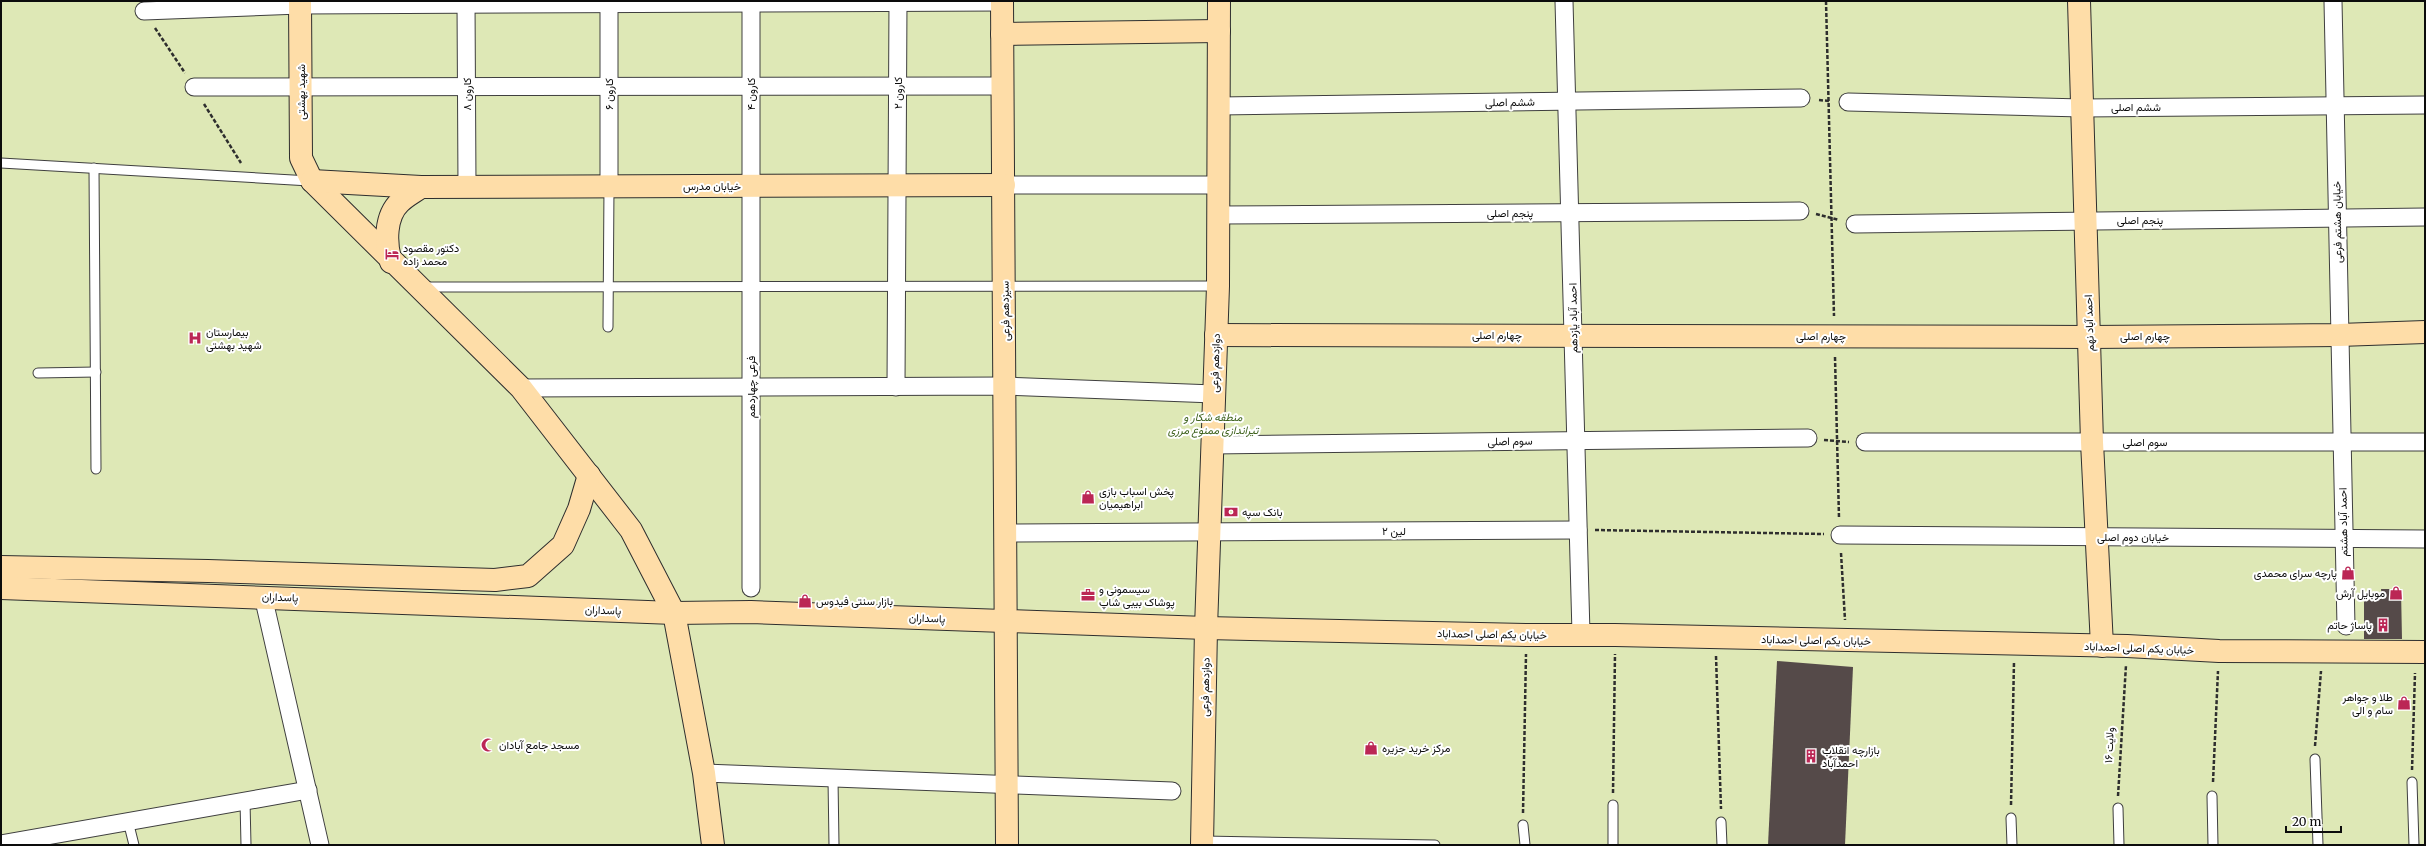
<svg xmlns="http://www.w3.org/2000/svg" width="2426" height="846" viewBox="0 0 2426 846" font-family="Merriweather,Vazirmatn,serif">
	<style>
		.green { fill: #dee8b6 }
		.building { fill: #554a49 }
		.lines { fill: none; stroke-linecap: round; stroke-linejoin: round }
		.lane-casing { stroke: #3f3f3f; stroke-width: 11 }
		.street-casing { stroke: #3f3f3f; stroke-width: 19 }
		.secondary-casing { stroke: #2e2e2e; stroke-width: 24 }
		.path { stroke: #2e2e2e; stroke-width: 2.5; stroke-dasharray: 4 2; stroke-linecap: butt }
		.lane { stroke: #fff; stroke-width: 9 }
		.street { stroke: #fff; stroke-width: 17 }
		.secondary { stroke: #fedda8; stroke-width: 22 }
		.labels { text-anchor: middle; stroke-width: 4; stroke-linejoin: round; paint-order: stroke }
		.street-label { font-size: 11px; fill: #0c0c0c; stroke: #fff }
		.poi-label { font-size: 11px; fill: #0c0c0c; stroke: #fff; text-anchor: start }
		.park-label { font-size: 11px; font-style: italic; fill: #3f631e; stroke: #fff }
	</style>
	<rect width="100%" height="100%" fill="#fff6ec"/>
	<rect class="green" x="1" y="1" width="2424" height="844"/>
	<g class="building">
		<path d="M2381 589H2401L2402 639H2364V598H2382Z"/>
		<path d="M1777 661 1853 667 1845 845H1768Z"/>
	</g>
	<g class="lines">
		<g class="lane-casing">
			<g id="lane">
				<path d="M1 163 310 181"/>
				<path d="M94 168 96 469"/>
				<path d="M423 287 1218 286"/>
				<path d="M608 327 609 187"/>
				<path d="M38 373 96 372"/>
				<path d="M2315 759 2318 845"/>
				<path d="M833 779 834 845"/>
				<path d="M2412 782 2414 845"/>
				<path d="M2212 796 2213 845"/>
				<path d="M245 801 246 845"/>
				<path d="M1613 805V845"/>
				<path d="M2118 808 2119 845"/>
				<path d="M2011 818 2012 845"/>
				<path d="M128 821 134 845"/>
				<path d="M1721 822 1722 845"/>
				<path d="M1523 825 1525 845"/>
				<path d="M1203 841 1435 845"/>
			</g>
		</g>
		<g class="street-casing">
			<g id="street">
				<path d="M466 1 467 187"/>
				<path d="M609 1V186"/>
				<path d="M1564 1 1581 634"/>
				<path d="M2333 1 2346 626"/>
				<path d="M144 11 300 5 1002 2"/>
				<path d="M194 87 1003 86"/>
				<path d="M1848 102 2082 108 2425 105"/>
				<path d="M1219 106 1801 98"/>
				<path d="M1004 185H1219"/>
				<path d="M1219 215 1800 211"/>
				<path d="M1855 224 2425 217"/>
				<path d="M896 387 898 1"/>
				<path d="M521 388 1005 386 1214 394"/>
				<path d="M1865 442H2425"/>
				<path d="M1212 445 1808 438"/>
				<path d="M1007 533 1578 530"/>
				<path d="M1840 535 2425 539"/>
				<path d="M751 588V1"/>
				<path d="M263 596 320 845"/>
				<path d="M704 773 1172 791"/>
				<path d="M1 844 308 790"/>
			</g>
		</g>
		<g class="secondary-casing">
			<g id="secondary">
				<path d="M300 1 301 158 312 181 521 388 631 530 674 613 704 773 713 845"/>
				<path d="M1002 1 1007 845"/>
				<path d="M2079 1 2092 442 2102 646"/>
				<path d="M1002 34 1219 31"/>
				<path d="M312 181 421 187 1004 185"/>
				<path d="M391 262C385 243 385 216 400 202 406 196 414 192 421 187"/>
				<path d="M1216 335 2089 337 2339 335 2425 332"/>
				<path d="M1 567 208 571 495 580 528 576 563 545 579 509 589 475"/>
				<path d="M1 588 674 613 751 612 1206 628 1527 635H1615L2127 646 2219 651 2425 652"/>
				<path d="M1202 845 1206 628 1218 286 1219 1"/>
			</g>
		</g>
		<g class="path">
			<path d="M1826 1 1834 316"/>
			<path d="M155 28 185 73"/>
			<path d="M1819 100 1829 101"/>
			<path d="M204 104 241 163"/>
			<path d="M1816 214 1839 220"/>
			<path d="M1835 357 1839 518"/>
			<path d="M1824 440 1849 442"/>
			<path d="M1595 530 1824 534"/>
			<path d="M1841 553 1845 620"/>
			<path d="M1716 656 1721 809"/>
			<path d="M2315 746 2321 671"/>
			<path d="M2412 770 2415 673"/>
			<path d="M2213 782 2218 671"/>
			<path d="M1613 793 1615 654"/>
			<path d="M2118 796 2126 665"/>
			<path d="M2011 805 2014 662"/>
			<path d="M1523 813 1526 654"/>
		</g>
		<use href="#lane" class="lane"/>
		<use href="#street" class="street"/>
		<use href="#secondary" class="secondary"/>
	</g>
	<defs>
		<g id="hotel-bare" transform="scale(1.08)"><path d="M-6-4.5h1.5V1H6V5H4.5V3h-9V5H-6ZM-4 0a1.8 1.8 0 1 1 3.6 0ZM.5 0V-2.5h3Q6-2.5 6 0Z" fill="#bb2655" stroke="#fff" stroke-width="2.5" paint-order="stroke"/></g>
		<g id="hospital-bare" transform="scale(1.08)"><path d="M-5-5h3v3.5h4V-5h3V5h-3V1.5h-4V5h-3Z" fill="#bb2655" stroke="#fff" stroke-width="2.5" paint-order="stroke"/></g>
		<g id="shop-bare" transform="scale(1.08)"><path d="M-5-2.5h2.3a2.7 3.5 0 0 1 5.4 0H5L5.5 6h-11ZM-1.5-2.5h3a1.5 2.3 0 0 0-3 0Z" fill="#bb2655" stroke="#fff" stroke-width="2.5" paint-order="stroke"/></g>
		<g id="bank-bare" transform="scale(1.08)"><path d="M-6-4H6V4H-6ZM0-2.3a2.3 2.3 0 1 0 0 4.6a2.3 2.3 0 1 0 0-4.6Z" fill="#bb2655" stroke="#fff" stroke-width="2.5" paint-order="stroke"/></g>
		<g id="office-bare" transform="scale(1.08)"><path d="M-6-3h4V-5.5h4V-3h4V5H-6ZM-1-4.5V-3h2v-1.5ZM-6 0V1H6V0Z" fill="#bb2655" stroke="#fff" stroke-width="2.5" paint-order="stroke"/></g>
		<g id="building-bare" transform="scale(1.08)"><path d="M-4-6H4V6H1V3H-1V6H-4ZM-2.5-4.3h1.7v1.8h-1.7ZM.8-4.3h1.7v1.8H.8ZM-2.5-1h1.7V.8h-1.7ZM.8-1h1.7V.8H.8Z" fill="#bb2655" stroke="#fff" stroke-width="2.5" paint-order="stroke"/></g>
		<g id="mosque-bare" transform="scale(1.08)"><path d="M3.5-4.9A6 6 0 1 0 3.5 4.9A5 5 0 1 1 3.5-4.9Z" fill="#bb2655" stroke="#fff" stroke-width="2.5" paint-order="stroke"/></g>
	</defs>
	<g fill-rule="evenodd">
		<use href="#hotel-bare" x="392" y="254"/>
		<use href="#hospital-bare" x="195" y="338"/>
		<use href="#shop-bare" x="1088" y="497"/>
		<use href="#bank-bare" x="1231" y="512"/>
		<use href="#shop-bare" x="2348" y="573"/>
		<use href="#shop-bare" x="2396" y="593"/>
		<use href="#office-bare" x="1088" y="595"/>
		<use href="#shop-bare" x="805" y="601"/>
		<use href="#building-bare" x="2383" y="625"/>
		<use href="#shop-bare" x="2404" y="703"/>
		<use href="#mosque-bare" x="488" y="745"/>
		<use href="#shop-bare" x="1371" y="748"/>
		<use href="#building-bare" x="1811" y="756"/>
	</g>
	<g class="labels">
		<g class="street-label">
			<text transform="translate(301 92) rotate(-90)" y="4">شهید بهشتی</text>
			<text transform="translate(898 93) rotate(-90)" y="4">کارون ۲</text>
			<text transform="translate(467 94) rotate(-90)" y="4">کارون ۸</text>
			<text transform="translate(609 94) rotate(-90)" y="4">کارون ۶</text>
			<text transform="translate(751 94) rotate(-90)" y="4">کارون ۴</text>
			<text transform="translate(1510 102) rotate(-1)" y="4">ششم اصلی</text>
			<text x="2136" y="111">ششم اصلی</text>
			<text x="712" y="190">خیابان مدرس</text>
			<text x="1510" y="217">پنجم اصلی</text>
			<text x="2140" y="224">پنجم اصلی</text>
			<text transform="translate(2337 222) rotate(-91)" y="4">خیابان هشتم فرعی</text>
			<text transform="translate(1005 311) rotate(-91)" y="4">سیزدهم فرعی</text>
			<text transform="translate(1573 318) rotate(-91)" y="4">احمد آباد یازدهم</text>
			<text transform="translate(2089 323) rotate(-92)" y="4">احمد آباد نهم</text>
			<text x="1497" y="339">چهارم اصلی</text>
			<text x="1821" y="340">چهارم اصلی</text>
			<text x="2145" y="340">چهارم اصلی</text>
			<text transform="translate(1215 363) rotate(-88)" y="4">دوازدهم فرعی</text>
			<text transform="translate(751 387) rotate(-90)" y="4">فرعی چهاردهم</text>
			<text transform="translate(1510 441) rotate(-1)" y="4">سوم اصلی</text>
			<text x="2145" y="446">سوم اصلی</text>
			<text transform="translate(2343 522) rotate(-91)" y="4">احمد آباد هشتم</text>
			<text x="1394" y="535">لین ۲</text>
			<text x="2133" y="541">خیابان دوم اصلی</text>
			<text transform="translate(280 597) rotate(2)" y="4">پاسداران</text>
			<text transform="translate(603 610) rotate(2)" y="4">پاسداران</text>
			<text transform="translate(927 618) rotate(2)" y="4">پاسداران</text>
			<text transform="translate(1492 634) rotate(1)" y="4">خیابان یکم اصلی احمداباد</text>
			<text transform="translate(1816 640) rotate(1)" y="4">خیابان یکم اصلی احمداباد</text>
			<text transform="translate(2139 648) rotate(2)" y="4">خیابان یکم اصلی احمداباد</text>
			<text transform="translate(1205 687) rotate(-89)" y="4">دوازدهم فرعی</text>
			<text transform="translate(2109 745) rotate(-87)" y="4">ولایت ۱۶</text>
		</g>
		<g class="poi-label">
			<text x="403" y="252">دكتور مقصود<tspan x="403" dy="13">محمد زاده</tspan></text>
			<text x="206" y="336">بیمارستان<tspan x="206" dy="13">شهید بهشتی</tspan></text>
			<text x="1099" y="495">پخش اسباب بازی<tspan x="1099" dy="13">ابراهیمیان</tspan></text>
			<text x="1242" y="516">بانک سپه</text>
			<text x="2337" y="577" text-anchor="end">پارچه سرای محمدی</text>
			<text x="1099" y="593">سیسمونی و<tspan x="1099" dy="13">پوشاک بیبی شاپ</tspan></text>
			<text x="2385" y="597" text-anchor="end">موبایل آرش</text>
			<text x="816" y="605">بازار سنتی فیدوس</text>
			<text x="2372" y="629" text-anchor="end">پاساژ حاتم</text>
			<text x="2393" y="701" text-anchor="end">طلا و جواهر<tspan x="2393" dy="13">سام و الی</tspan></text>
			<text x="499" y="749">مسجد جامع آبادان</text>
			<text x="1382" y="752">مرکز خرید جزیره</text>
			<text x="1822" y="754">بازارچه انقلاب<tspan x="1822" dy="13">احمدآباد</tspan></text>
		</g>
		<g class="park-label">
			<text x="1213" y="421">منطقه شکار و<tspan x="1213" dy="13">تیراندازی ممنوع مرزی</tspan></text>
		</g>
	</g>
	<rect width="2426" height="846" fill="none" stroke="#0c0c0c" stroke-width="4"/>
	<path d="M2286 826v6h55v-6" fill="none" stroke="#0c0c0c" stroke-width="2"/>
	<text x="2292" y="826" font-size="12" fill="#0c0c0c" stroke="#ffffff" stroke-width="3" paint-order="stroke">20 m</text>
</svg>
